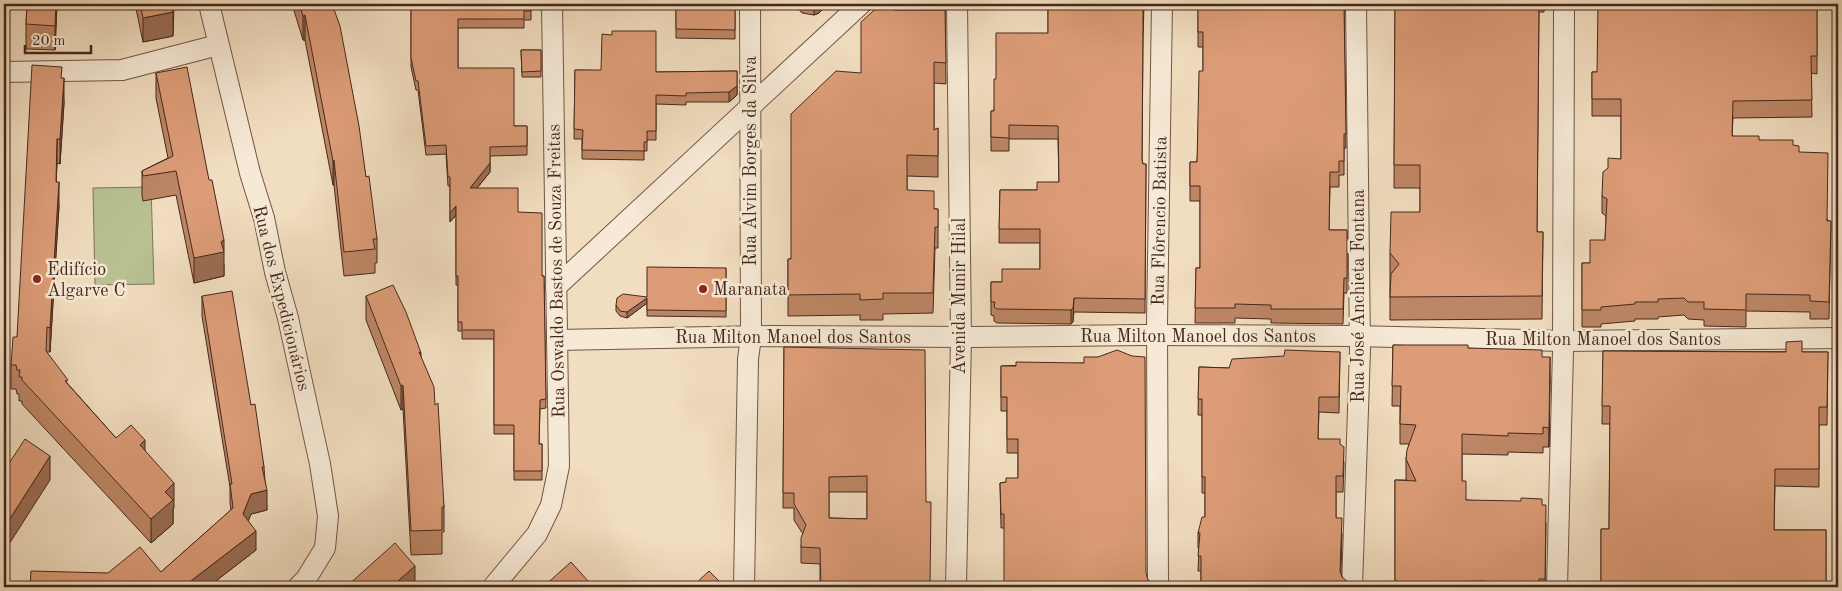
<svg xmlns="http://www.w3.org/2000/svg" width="1842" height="591" viewBox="0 0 1842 591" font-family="'Old Standard TT',serif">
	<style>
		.green { fill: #b9c192; stroke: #807457 }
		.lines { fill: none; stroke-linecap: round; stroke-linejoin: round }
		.minor-casing { stroke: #715545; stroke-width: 22 }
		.minor { stroke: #f6e9d5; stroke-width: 20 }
		.wall { fill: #bd8666; stroke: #46281c; fill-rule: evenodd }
		.shaded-wall { fill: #9a6d53; stroke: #46281c }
		.building { fill: #dc9c77; stroke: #46281c; fill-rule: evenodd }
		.poi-dot { fill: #8f2418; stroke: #f6e9d5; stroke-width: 2 }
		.labels { text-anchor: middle; stroke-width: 5; stroke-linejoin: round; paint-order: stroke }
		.street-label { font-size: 18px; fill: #46281c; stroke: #f6e9d5 }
		.poi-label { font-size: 18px; fill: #46281c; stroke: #f6e9d5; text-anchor: start }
	</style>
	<rect width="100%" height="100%" fill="#f1ddbf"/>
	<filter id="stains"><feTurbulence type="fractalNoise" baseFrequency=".004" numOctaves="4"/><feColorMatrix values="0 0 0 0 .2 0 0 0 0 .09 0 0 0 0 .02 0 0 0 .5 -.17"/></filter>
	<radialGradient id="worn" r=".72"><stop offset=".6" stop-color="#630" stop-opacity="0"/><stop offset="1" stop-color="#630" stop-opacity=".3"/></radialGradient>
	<path class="green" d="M151 187 154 284 95 285 93 188Z"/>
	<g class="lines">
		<g class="minor-casing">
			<g id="minor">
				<path d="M209 4 250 173 264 218 275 272 288 318 320 464 328 516 325 548 306 579 298 587"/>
				<path d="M4 72 122 70 218 45"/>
				<path d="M556 287 861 4"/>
				<path d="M557 340 770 336 972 337 1144 335 1353 336 1563 341 1838 338"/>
				<path d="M493 587 537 534 551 505 559 466 552 4"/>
				<path d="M744 587 748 359 751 337 750 4"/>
				<path d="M956 587 961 337 957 4"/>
				<path d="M1158 587 1157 323 1162 4"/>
				<path d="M1352 587 1360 350 1356 4"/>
				<path d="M1557 587 1563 350 1564 4"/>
			</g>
		</g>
		<use href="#minor" class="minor"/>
	</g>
	<g class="wall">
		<path d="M27 4H57L55 50 26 49V24Z"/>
		<path d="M135 4H174L173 36 143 42Z"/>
		<path d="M292 4H332L366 177 377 239V263H375V273L344 276 334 185H333L305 40H303Z"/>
		<path d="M411 4H531V20H524V28H458V68L514 126H527V155L490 156V172L477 188 518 212 542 276H544L546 408 540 409 539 444H542V480H514V434H494V339H462V331H458V285H456V215L450 222V186H448L446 154 426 155 418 90H416L411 67Z"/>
		<path d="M676 4H735V39L676 38Z"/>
		<path d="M797 4H827L819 13 814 15 802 13 797 7Z"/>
		<path d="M1004 4H1144L1143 40 1142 160 1143 164H1146L1145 313 1074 312 1073 322 1071 324 997 323 994 321V316L991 315V282H1002L1040 269V243H999L1000 190H1037L1059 182 1058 139H1009V151H991V111H994L996 79 1048 33V8H1006Z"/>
		<path d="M1198 4H1344L1346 148H1344V175H1339V187H1330L1329 230H1347V293H1344L1343 324 1271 323V319L1235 318V323H1195L1196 268H1200V201H1190V162H1197L1203 71V47H1198Z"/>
		<path d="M1390 4H1544V12H1539L1537 232H1543L1542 319 1390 320V253L1420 212V188H1394L1395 9H1390Z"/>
		<path d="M1817 4V74L1811 73 1812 117 1733 118 1732 136 1793 145 1799 152 1828 221H1831L1829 319H1810V312L1746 311V327L1704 326V320L1688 319 1684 315 1658 317V319H1635V321L1601 324V327H1582V263H1590L1605 240 1606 216 1602 213V196L1621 159V116H1592V72H1597Z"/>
		<path d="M894 10H945L946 84 934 83V130L938 128V177L907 176V190L934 209H938V248H935L933 313 883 314V320H860V315L788 316V259H791L861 73Z"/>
		<path d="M521 50H541V77H522Z"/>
		<path d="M575 70 656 72 737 71V95L729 102H686V105L656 104V140H647V151H644V160L582 159V139H574Z"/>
		<path d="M156 73 224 265V276L194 283 176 195 143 201 142 195V171L168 158 156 98Z"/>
		<path d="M62 78 64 103 60 164 57 163 56 182 59 206 55 268 50 352H47V353L68 384 116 438 145 451 174 507 173 509V524L151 543 22 404V401H19V394H17L16 389H11V365L17 337Z"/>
		<path d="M726 268V317L647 316V303L627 318 620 316 616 311V305L647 297Z"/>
		<path d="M202 296 251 405 264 467 267 510 251 514 248 521 256 550 208 587 108 573 161 572 231 510 230 503V487L202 316Z"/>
		<path d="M366 296 421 353V359L444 507V532H442V554L411 555 403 409 401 410 366 320Z"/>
		<path d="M1393 345 1468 348 1542 357 1550 377 1549 447H1543V453L1508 452V455L1462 454V481L1466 500 1542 505 1546 524 1545 587H1395V480H1407L1406 479V459L1409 444H1400V406H1392Z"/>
		<path d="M784 347 926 502 930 587H820V564L801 563V547L803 534 794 520V508H783ZM829 492H867V519L829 518Z"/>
		<path d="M1603 351 1828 352 1827 425H1819V487L1775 486 1774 530H1826V587H1601V529H1609L1610 424H1602Z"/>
		<path d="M1340 352 1339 413 1319 412 1318 439 1340 444 1344 463 1343 492H1336V518L1342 534 1341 573 1342 577 1348 587H1201V571H1198L1199 548H1198V533L1205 517V493H1202V415H1198L1199 367 1229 368Z"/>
		<path d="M1098 357 1004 528H1001L1000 483 1006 482 1018 478V453H1007V411H1001V366L1084 363Z"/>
	</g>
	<g class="shaded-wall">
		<path d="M56 4H57L55 50V26Z"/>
		<path d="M814 4H827L819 13 814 15Z"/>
		<path d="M173 12V36L143 42V18Z"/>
		<path d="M305 15V40H303V16Z"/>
		<path d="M64 78V103L60 164V139Z"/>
		<path d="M737 86V95L729 102V92Z"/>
		<path d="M57 139V163L56 186V162Z"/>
		<path d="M334 160V185H333V161Z"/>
		<path d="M490 163V172L470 197V188Z"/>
		<path d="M59 182V206L50 352V328Z"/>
		<path d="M456 206V215L450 222V213Z"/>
		<path d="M224 240V276L194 283V258Z"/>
		<path d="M647 298V303L627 318V312Z"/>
		<path d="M1074 298 1073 322 1071 324V310Z"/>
		<path d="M1550 357V377L1549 447V428Z"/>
		<path d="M403 385V409L401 410V386Z"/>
		<path d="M145 440V465L140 445Z"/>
		<path d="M50 456V480L4 552V528Z"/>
		<path d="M174 483V507L173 509V524L151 543V519L165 492Z"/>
		<path d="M267 490V510L251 514 243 534V514L251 494Z"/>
		<path d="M256 531V550L208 587H183Z"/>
		<path d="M415 566V587H391Z"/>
		<path d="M588 581V587L585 584Z"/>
	</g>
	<g class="building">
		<path d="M27 4H56L55 26 26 24Z"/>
		<path d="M140 4H172L173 12 143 18Z"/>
		<path d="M299 4H332L340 26 359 126 366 177 369 176 377 239H373L375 249 344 252 334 160 333 161 305 15 303 16Z"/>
		<path d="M411 4H531V11H524V19H458V68H514V126H527V146L490 147V163L470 188H518V212L542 213V276H544L546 399 540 400 539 444H542V471H514V425H494V330H462V322H458V276H456V206L450 213V177H448L446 145 426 146 418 81H416L411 58Z"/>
		<path d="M676 4H735V30L676 29Z"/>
		<path d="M881 4H888L894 10H945L946 63 934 62V130L938 128V156L907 155V190L934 191V209H938V227H935L933 293H883V299L860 300V294L788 295V259H791V114L836 71 861 73V22Z"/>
		<path d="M1048 4H1143V26L1142 160 1143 164H1146L1145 299 1074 298 1073 308 1071 310 997 309 994 307 995 302H991V282H1002V269H1040V229H999L1000 190H1037V182H1059L1058 126 1009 125V138L991 137V111H994V79H996V33H1048Z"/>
		<path d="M1198 4H1344L1346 134H1344V161H1339V172H1330L1329 230H1347V278H1344L1343 309H1271V305L1235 304V308H1195L1196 268H1200V186H1190V162H1197L1199 71H1203V32H1198Z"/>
		<path d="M1395 4H1539L1537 232H1543L1542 296 1390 297 1391 274 1399 264 1390 253 1391 212H1420V165H1394Z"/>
		<path d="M1598 4H1817V56H1811L1812 100 1733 101 1732 136H1759V140H1793V145L1799 146V152L1828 153 1827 221H1831L1829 302 1810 301V295L1746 294V310L1704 309V302H1688L1684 298 1658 299V302H1635V304L1601 307V310H1582V263H1590V240H1605L1607 199 1602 196 1603 172 1608 168V158L1621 159V99H1592V72H1597Z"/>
		<path d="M612 31H656V72L737 71V86L729 92 686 93V96L656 95V131H647V142H644V151L582 150 583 130 574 129 575 70H601L602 34 612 35Z"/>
		<path d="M521 50H541V71L522 72Z"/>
		<path d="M32 65 62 67 61 78H64L60 139H57L56 182H59L50 328 47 327 46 351 68 380 65 381 116 438 131 425 145 440 140 445 174 483 165 492 173 500 151 519 22 380V377H19L20 370H17L16 365H11L13 337H17Z"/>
		<path d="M187 67 209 180H212L224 240 221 242 224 252 194 258 176 171 143 176 142 171 173 156 156 73Z"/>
		<path d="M647 267 726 268V311L647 310V298L627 312 620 311 616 305 617 298 623 294 647 297Z"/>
		<path d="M393 285 406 312 421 353 419 352 434 387 435 405 438 403 444 507H442V530L411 531 403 385 401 386 366 296Z"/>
		<path d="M232 291 251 405 255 404 264 467H262L267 490 251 494 243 514 256 531 183 587H30L31 571 108 573 140 547 161 572 233 508 230 484H232L202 296Z"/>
		<path d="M1802 341V352H1828L1827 407H1819V469H1775L1774 530H1826V585H1755V583L1601 584V529H1609L1610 406H1602L1603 351 1786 352V342Z"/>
		<path d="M1393 345H1468V348L1542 350V357H1550L1549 428 1543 427V434L1508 433V436L1462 434V481H1466V500L1521 501V498L1542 499V505H1546L1545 579H1539V584L1482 583 1483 581 1446 582V587L1399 586 1395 579V480L1416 481 1406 459 1407 450 1416 425 1400 424 1401 386H1392Z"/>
		<path d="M784 347 925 350 926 502H931L930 587H821L820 548 801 547V538L806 525 794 504V493H783ZM867 476V519L829 518V477Z"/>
		<path d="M1117 350 1132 356 1145 357 1146 573 1148 580 1154 584V587H1004V514H1001L1000 483 1006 482V478H1018V439H1007V397H1001V366H1016V362L1084 363V357H1098Z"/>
		<path d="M1285 350 1340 352 1339 397H1319L1318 439H1340V444L1344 447 1343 476H1336V518H1342L1340 571 1342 577 1348 582V587H1323V586L1295 587H1201V556H1198L1200 533H1198L1202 517H1205V477H1202V399H1198L1199 367 1229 368 1232 359 1284 356Z"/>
		<path d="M25 439 50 456 4 528V471Z"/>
		<path d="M395 543 415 566 391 587H346Z"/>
		<path d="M571 562 588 581 585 584 588 587H543Z"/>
		<path d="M709 571 725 587H692Z"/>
	</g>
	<g class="poi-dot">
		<circle cx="37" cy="279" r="5"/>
		<circle cx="703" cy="289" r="5"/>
	</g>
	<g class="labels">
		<g class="street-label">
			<text transform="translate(750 161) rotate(-90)" y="6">Rua Alvim Borges da Silva</text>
			<text transform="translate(1159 221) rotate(-89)" y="6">Rua Flôrencio Batista</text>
			<text transform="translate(556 271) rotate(-91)" y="6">Rua Oswaldo Bastos de Souza Freitas</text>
			<text transform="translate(959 296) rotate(-90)" y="6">Avenida Munir Hilal</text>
			<text transform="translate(1358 296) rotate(-90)" y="6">Rua José Anchieta Fontana</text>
			<text transform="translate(282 298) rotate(76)" y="6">Rua dos Expedicionários</text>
			<text x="1198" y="342">Rua Milton Manoel dos Santos</text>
			<text x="793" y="343">Rua Milton Manoel dos Santos</text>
			<text x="1603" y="345">Rua Milton Manoel dos Santos</text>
		</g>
		<g class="poi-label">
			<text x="47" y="275">Edifício<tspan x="47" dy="21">Algarve C</tspan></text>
			<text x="713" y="295">Maranata</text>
		</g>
	</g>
	<rect width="1842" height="591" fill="none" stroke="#f1ddbf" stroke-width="20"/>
	<rect x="5" y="5" width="1832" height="581" fill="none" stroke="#46281c" stroke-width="2.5"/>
	<rect x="10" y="10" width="1822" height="571" fill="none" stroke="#46281c"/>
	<path d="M25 45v8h66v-8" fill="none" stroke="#46281c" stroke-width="2.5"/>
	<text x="32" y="45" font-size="15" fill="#46281c" stroke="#f6e9d5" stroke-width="4" paint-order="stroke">20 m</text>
	<rect width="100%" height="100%" filter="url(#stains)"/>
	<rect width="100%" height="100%" fill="url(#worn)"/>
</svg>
